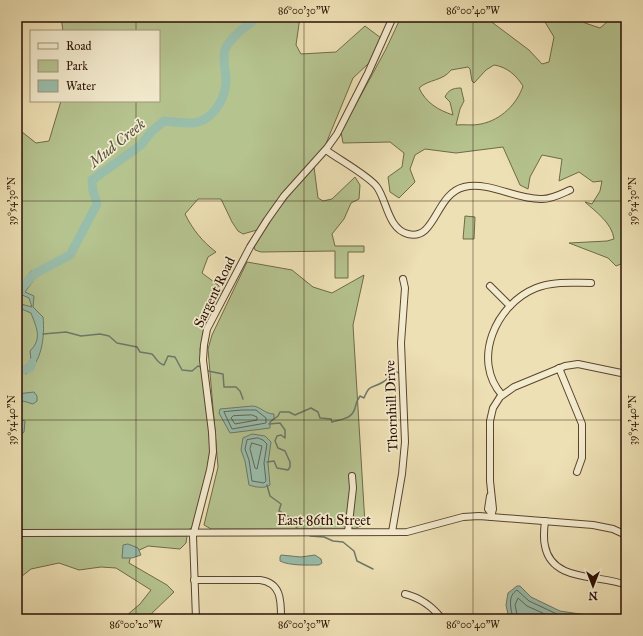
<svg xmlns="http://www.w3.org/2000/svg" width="643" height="636" viewBox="0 0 643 636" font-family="'IM FELL Great Primer',serif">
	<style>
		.green { fill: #b5c38f; stroke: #70694a; fill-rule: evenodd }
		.water { fill: #99bdab; stroke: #6d7768 }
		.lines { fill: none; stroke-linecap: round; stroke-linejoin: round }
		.shore { stroke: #626658; stroke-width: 1 }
		.stream { stroke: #6d7768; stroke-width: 1.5 }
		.river { stroke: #99bdab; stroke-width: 9 }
		.minor-casing { stroke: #5c4330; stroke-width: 8 }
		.minor { stroke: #f3ebce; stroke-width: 6 }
		.ticks { fill: none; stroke: #2b0f04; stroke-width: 1; stroke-opacity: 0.45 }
		.labels { text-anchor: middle; stroke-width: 3.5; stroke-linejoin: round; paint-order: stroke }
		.street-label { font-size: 14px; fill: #2b0f04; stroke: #f3ebce }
		.water-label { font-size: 15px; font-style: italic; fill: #524c3e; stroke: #f3ebce }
		.neatline { fill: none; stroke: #2b0f04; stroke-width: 1.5 }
		.ticks-label { font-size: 10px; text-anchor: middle; fill: #2b0f04 }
	</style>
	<rect width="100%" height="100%" fill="#ede0b4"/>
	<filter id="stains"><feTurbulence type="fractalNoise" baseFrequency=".005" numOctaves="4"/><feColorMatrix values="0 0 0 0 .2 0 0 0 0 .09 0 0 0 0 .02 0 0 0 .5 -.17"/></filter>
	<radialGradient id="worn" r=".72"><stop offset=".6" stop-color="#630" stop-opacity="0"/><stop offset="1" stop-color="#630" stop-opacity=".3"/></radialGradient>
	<g class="green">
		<path d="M61 17H300L296 45 301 54 336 52 365 26 381 38 369 63 353 78 325 146 272 207 257 230 243 234 238 231 232 222 221 199H198L185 214C193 230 202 241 216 252L208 257 202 273 218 285 223 292 206 328 200 349 209 427 210 461 193 527 188 530H17V128L36 143 49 141 61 101H159V31H63Z"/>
		<path d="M401 17H485L529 50 542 64 549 62 554 37 542 17H577L585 23 600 28 613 17H626V262L616 266 608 258 569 243 607 241 614 239C612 223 596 212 585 202L592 204 600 191 602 181 593 182 579 172 559 181 562 159 542 155 530 177 528 189 520 185 503 147 456 153 425 149 415 155 410 169 415 182 399 198 390 192 388 177 402 167 404 153 390 142 343 143 341 132 386 49ZM494 65C507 67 516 75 523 86 517 104 501 120 481 124 473 126 464 124 456 125L460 109 464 101 461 88C453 88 448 90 445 97L450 102 453 115C438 110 426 103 419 88 429 79 443 81 451 70L468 67 470 69 472 81 474 83 486 70Z"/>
		<path d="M314 167 318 198 323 201 332 199 355 177 360 185 359 199 351 203 344 219 332 234 335 246H364V252H348V278H335V251L261 252 255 250 254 246C271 219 291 190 314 167Z"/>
		<path d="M465 216 475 217 474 239H463Z"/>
		<path d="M247 262 292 270 313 287 332 293 364 275 353 325 365 524 354 529H211L204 525 218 467 208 349 212 335Z"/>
		<path d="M17 536H187L186 543 180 549 148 546 131 554 129 563 167 585 174 592 150 615 149 619H126V616L140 604 151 590 116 568 101 567 79 570 59 563 31 569 17 580Z"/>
	</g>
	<g class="water">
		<path d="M32 270 36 277 25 292 34 296 33 307 43 317C45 336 42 362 26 374L23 373C23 366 27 365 31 360L30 351C43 338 36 327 31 313L17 307V303L32 307 29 298 20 294 17 295V289Z"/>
		<path d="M34 392 37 396V401L33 404 23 401 19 405 17 415V394Z"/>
		<path d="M253 406C261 407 265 414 274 414V418L270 422V428L230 433 219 413 220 409Z"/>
		<path d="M17 417 19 419 25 421 24 432 17 438Z"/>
		<path d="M252 434 265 436 271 442 268 463 270 485C264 489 255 487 249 485L245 461 241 450 243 438Z"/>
		<path d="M128 544 138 548 141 555 132 558H122L123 545Z"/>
		<path d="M281 555 301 557 315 555 321 559 322 563 319 565C308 565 290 566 280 561V557Z"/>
		<path d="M517 586H520L531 597 560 611 593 616 602 619H509L506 605 508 593Z"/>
	</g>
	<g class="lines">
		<g class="shore">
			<path d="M243 410H256L266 418V423L232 429 224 412Z"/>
			<path d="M252 415 257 417V420L235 424 231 418 233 416Z"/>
			<path d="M258 438 263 440 267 444 264 463 266 481 264 483 252 481 249 460 245 449 247 440Z"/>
			<path d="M252 443 262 446 257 469 255 468 250 449Z"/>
			<path d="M513 619C511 609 507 596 517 590L529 601 559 615 588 619"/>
			<path d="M518 619 515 605 518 598 527 606 556 619"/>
		</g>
		<g class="stream">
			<path d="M43 334 66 332 81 336 100 334 109 336 117 343 137 347 140 352 152 354C157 359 157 363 164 365L168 356 175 357 182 370 192 371 198 366 201 367"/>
			<path d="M208 371 223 374 224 387H236L240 391 243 399"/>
			<path d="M270 422 278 416 280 412H289L295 415 311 408 318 412 320 418 331 419 332 422C342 419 352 419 355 408 356 403 357 400 360 396L364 398C370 383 372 389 383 382 389 379 390 374 397 372L400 374"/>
			<path d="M267 462 274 461 277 468 288 470 290 467V462L285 451 278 448 275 441 277 436 281 435 285 438V430L280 423 269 424"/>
			<path d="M267 485 270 496 281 504 279 511 291 518 298 530"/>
			<path d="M310 536 324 537 333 541 343 542 354 551 357 561 373 569"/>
		</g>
		<g class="river">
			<path d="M17 293 34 274 70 255 97 204 93 191 92 180 141 145 151 132 164 121C187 123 203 129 218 106 223 98 226 90 226 81 226 71 222 59 225 50 230 37 247 26 257 17"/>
			<path d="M17 367 23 370 30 368 32 363"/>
		</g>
		<g class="minor-casing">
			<g id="minor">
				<path d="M326 150C338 159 369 176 377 187 387 201 388 229 408 234 436 241 435 194 464 187 490 181 516 200 542 199 552 199 561 194 570 190"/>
				<path d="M490 286 510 306"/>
				<path d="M559 368 582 424V458L577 472"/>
				<path d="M502 395C471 360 496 304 536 288 553 281 572 283 591 283"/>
				<path d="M490 496 488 509 491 513"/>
				<path d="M491 517 493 509 490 481V421L493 408 500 397 514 387 565 366 578 364 626 374"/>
				<path d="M545 521C544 529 543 538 545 546 552 583 600 574 626 585"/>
				<path d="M348 532 353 488 352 476"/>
				<path d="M392 532 402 474 405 442 401 343 405 288 403 279"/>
				<path d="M17 533 407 532 463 517 479 516 593 525 613 529 626 535"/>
				<path d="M194 580H260C282 583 281 602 281 619"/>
				<path d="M405 594C421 598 432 606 442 619"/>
				<path d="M196 619 193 536 210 470 213 452 212 432 203 360 204 345 207 329 250 247 267 220 284 196 327 148 337 134 368 73 393 17"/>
			</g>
		</g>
		<use href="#minor" class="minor"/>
	</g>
	<path class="ticks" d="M136 17V31M304 17V619M473 17V619M136 101V619M17 201H626M17 420H626"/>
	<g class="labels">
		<g class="street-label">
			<text transform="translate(214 292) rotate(-64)" y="5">Sargent Road</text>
			<text transform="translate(391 406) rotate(-92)" y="5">Thornhill Drive</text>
			<text x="324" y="525">East 86th Street</text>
		</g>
		<g class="water-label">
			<text transform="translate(117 143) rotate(-39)" y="5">Mud Creek</text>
		</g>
	</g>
	<rect width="643" height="636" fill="none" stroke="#ede0b4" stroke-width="44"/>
	<rect x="30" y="30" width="130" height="72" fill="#f3ebce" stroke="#a3937d"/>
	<rect x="38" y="43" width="20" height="6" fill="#f3ebce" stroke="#a3937d"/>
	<text x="66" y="50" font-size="12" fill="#2b0f04">Road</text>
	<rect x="38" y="60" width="20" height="12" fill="#b5c38f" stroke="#a3937d"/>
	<text x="66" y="70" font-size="12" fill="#2b0f04">Park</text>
	<rect x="38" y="80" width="20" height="12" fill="#99bdab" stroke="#a3937d"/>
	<text x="66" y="90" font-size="12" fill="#2b0f04">Water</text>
	<g transform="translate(593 586) rotate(180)" stroke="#f3ebce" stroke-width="3" paint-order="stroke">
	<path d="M0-3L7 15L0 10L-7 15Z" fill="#2b0f04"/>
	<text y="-6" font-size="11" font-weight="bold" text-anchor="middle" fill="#2b0f04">N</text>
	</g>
	<rect x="22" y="22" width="599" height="592" class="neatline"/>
	<g class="ticks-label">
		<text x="304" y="14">86°00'30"W</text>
		<text x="473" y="14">86°00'40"W</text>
		<text transform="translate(632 201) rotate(-90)" y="4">39°54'30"N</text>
		<text transform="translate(11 201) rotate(-90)" y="4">39°54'30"N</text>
		<text transform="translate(632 420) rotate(-90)" y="4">39°54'40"N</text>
		<text transform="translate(11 420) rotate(-90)" y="4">39°54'40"N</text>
		<text x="136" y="628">86°00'20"W</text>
		<text x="304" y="628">86°00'30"W</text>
		<text x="473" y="628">86°00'40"W</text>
	</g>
	<rect width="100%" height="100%" filter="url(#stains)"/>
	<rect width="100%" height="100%" fill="url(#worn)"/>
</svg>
